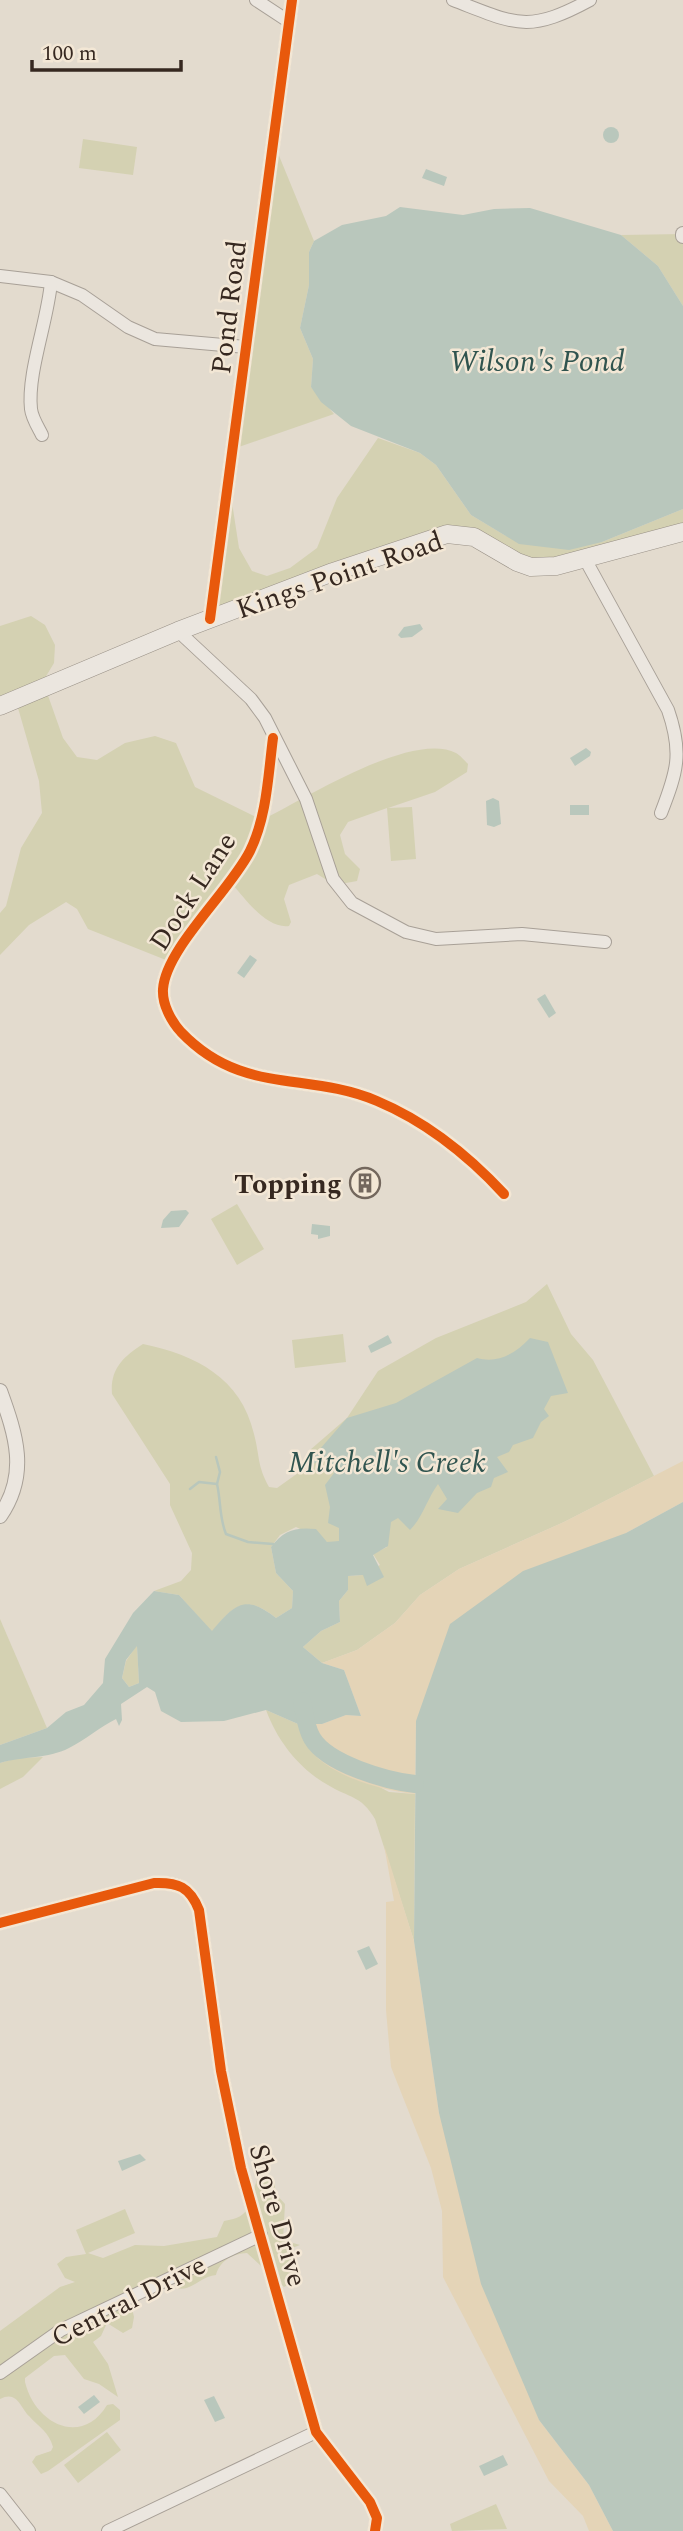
<svg xmlns="http://www.w3.org/2000/svg" width="683" height="2531" viewBox="0 0 683 2531" font-family="Spectral,serif">
	<style>
		.green { fill: #d4d1b2 }
		.sand { fill: #e4d4b7 }
		.water { fill: #b9c7bc; fill-rule: evenodd }
		.lines { fill: none; stroke-linecap: round; stroke-linejoin: round }
		.stream { stroke: #b9c7bc; stroke-width: 2.5 }
		.river { stroke: #b9c7bc; stroke-width: 18 }
		.minor-casing { stroke: #a8a097; stroke-width: 14 }
		.tertiary-casing { stroke: #a8a097; stroke-width: 16 }
		.secondary-casing { stroke: #989086; stroke-width: 19 }
		.minor { stroke: #ebe6df; stroke-width: 12 }
		.tertiary { stroke: #ebe6df; stroke-width: 14 }
		.secondary { stroke: #ebe6df; stroke-width: 18 }
		.cycleway-casing { stroke: #f3e7d5; stroke-width: 15 }
		.cycleway { stroke: #e8590c; stroke-width: 10 }
		.labels { text-anchor: middle; stroke-width: 5; stroke-linejoin: round; paint-order: stroke }
		.street-label { font-size: 28px; fill: #362820; stroke: #f3e7d5 }
		.poi-label { font-size: 28px; font-weight: bold; fill: #362820; stroke: #f3e7d5; text-anchor: end }
		.water-label { font-size: 30px; font-style: italic; fill: #30544f; stroke: #f3e7d5 }
	</style>
	<rect width="100%" height="100%" fill="#e3dbce"/>
	<g class="green">
		<path d="M83 139 137 147 133 175 79 168Z"/>
		<path d="M273 141 314 241 309 252V285L300 328 313 359 311 387 334 414 233 449Z"/>
		<path d="M683 234V306L658 266 621 235Z"/>
		<path d="M378 438 420 453 436 465 471 515 506 536 602 542 683 509V532L556 566 457 533 210 619 229 483 239 548 252 571 267 576 290 568 317 548 337 498Z"/>
		<path d="M31 616 45 625 55 645 54 663 42 683 0 701V626Z"/>
		<path d="M45 687 63 738 77 757 97 760 125 743 155 736 176 743 195 787 262 820C303 800 412 730 456 753 460 755 465 761 468 764L467 772 435 792 388 808 412 807 416 859 391 861 387 808 348 822 340 835 345 854 360 869 357 881 335 885 317 874 289 885 284 899 291 922 289 926C267 929 246 900 233 885L176 964 88 929 77 909 66 902 29 925 0 955V913L6 906 21 848 42 813 39 781 16 701Z"/>
		<path d="M237 1204 264 1249 237 1265 211 1219Z"/>
		<path d="M547 1284 571 1334 593 1360 654 1476 564 1522 459 1569 420 1595 395 1623 357 1650 322 1663 303 1647 321 1631 340 1622 339 1601 348 1590V1576L363 1575 380 1565 373 1554 387 1547 327 1542 296 1527 280 1535 271 1547 276 1573 293 1591 292 1608 276 1618C246 1594 233 1605 212 1632L179 1595 154 1591 181 1581 191 1570 192 1553 170 1505V1484L112 1394C110 1369 123 1357 143 1344 196 1355 241 1378 254 1434 260 1457 257 1465 269 1487L277 1488 298 1473 310 1450 347 1418 378 1371 436 1338 526 1302Z"/>
		<path d="M343 1334 346 1362 295 1368 292 1340Z"/>
		<path d="M0 1619 47 1728 0 1745Z"/>
		<path d="M137 1645 139 1683 129 1687 122 1678 126 1661Z"/>
		<path d="M266 1710 298 1724 310 1750 389 1792 415 1794 414 1941 375 1819C361 1795 349 1798 328 1785 299 1769 277 1740 266 1710Z"/>
		<path d="M43 1757 23 1777 0 1789V1763L17 1758Z"/>
		<path d="M265 2175 275 2183V2193L285 2204 283 2240 300 2245 287 2250 298 2267 299 2279 284 2287 247 2253C233 2254 220 2260 216 2275 201 2276 191 2292 177 2288L176 2282 181 2280 129 2295 134 2317 132 2328 123 2333 107 2323 101 2336 93 2342 108 2364 118 2397 99 2384 84 2379 65 2355 54 2356 25 2378V2382C35 2424 82 2447 107 2405L113 2404 120 2410V2420L48 2471 41 2474 32 2462 36 2456 51 2451 53 2447C49 2432 39 2427 29 2416 20 2407 17 2390 0 2399V2331L60 2287 75 2282 65 2278 57 2264 66 2257 86 2254 76 2230 125 2209 135 2233 88 2253 103 2258 135 2245 164 2246 217 2237 224 2221C254 2217 249 2201 257 2180Z"/>
		<path d="M107 2432 121 2450 78 2483 64 2465Z"/>
		<path d="M496 2504 507 2529 452 2531 450 2524Z"/>
	</g>
	<g class="sand">
		<path d="M683 1461V1502L626 1533 416 1721 415 1794C383 1791 330 1776 310 1750 304 1743 302 1732 298 1724H322L346 1715 361 1716 344 1670 322 1663 357 1650 395 1623 420 1595 459 1569 564 1522Z"/>
		<path d="M384 1845 414 1941 439 2113 539 2420 589 2485 613 2531H589L583 2516 549 2481 443 2277 442 2211 431 2168 391 2067 386 2010V1902L394 1901Z"/>
	</g>
	<g class="water">
		<circle cx="611" cy="135" r="8"/>
		<path d="M426 169 447 177 444 186 422 178Z"/>
		<path d="M400 207 463 215 494 209 530 208 621 235 658 266 683 306V509L602 542 569 550 519 544 471 515 436 465 420 453 351 426 321 402 311 387 313 359 300 328 309 285V252L314 241 342 225 386 216Z"/>
		<path d="M420 624 423 629 412 637 401 638 398 635 404 627Z"/>
		<path d="M586 748 591 752 590 756 575 766 570 758Z"/>
		<path d="M493 798 499 801 501 824 494 827 487 825 486 801Z"/>
		<rect x="570" y="805" width="19" height="10"/>
		<path d="M250 955 257 960 244 978 237 973Z"/>
		<path d="M545 994 556 1013 549 1018 537 999Z"/>
		<path d="M171 1211 186 1210 189 1213 179 1227 161 1228 163 1220Z"/>
		<path d="M312 1224 330 1226V1236L318 1239V1235L311 1234Z"/>
		<path d="M388 1335 392 1343 371 1353 368 1346Z"/>
		<path d="M530 1338 548 1342 568 1393 551 1396 544 1409 549 1416 541 1422 533 1438 513 1445 509 1452 497 1457 508 1472 494 1478 491 1487 477 1493 458 1513 438 1509 447 1499 438 1484C427 1499 423 1517 410 1530L398 1518 391 1522 388 1546 373 1555 384 1577 367 1586 363 1575 348 1576V1590L339 1601 340 1622 321 1631 303 1647 322 1663 344 1670 361 1716 346 1715 322 1724H298L266 1710 224 1721 181 1722 161 1711 155 1692 147 1687 121 1704 122 1720 119 1726 116 1719C100 1727 85 1740 69 1748 48 1759 23 1756 0 1763V1745L47 1728 66 1712 84 1705 103 1683 105 1659 133 1613 154 1591 179 1595 212 1631C234 1605 245 1593 276 1618L292 1608 293 1591 276 1573 271 1547C284 1530 295 1527 316 1529L327 1542 339 1541V1528L328 1523 330 1507 325 1485 334 1473 324 1459 313 1464V1457L347 1418 396 1403 477 1358C498 1364 516 1353 530 1338ZM137 1646 139 1683 129 1687 122 1678 126 1660Z"/>
		<path d="M683 1502V2531H613L589 2485 539 2420 481 2284 439 2113 414 1941 416 1721 450 1624 523 1571 626 1533Z"/>
		<path d="M369 1946 378 1964 366 1970 357 1951Z"/>
		<path d="M140 2154 146 2160 122 2171 118 2161Z"/>
		<path d="M94 2395 100 2402 84 2414 78 2407Z"/>
		<path d="M214 2396 225 2418 215 2422 204 2400Z"/>
		<path d="M503 2455 508 2465 484 2476 479 2466Z"/>
	</g>
	<g class="lines">
		<g class="stream">
			<path d="M216 1457 220 1472 217 1484"/>
			<path d="M190 1489 199 1482 217 1484C221 1501 219 1517 226 1534L248 1542 273 1544"/>
		</g>
		<path class="river" d="M302 1701C304 1712 306 1728 312 1738 327 1764 387 1781 415 1784"/>
		<g class="minor-casing">
			<g id="minor">
				<path d="M256 0 288 21"/>
				<path d="M453 0C516 24 527 34 590 0"/>
				<path d="M0 276 51 282 82 295 128 327 155 339 246 347"/>
				<path d="M42 435C38 427 32 418 31 409 27 373 48 320 51 282"/>
				<path d="M585 559 668 710C683 753 677 772 661 813"/>
				<path d="M210 619 292 0"/>
				<path d="M178 631 251 699 265 718 306 799 333 879 352 903 406 932 436 939 522 934 605 942"/>
				<path d="M273 738C268 776 267 816 250 851 230 891 166 948 163 989 162 1004 171 1021 181 1032 242 1096 306 1071 377 1101 427 1122 467 1154 504 1194"/>
				<path d="M0 1923 154 1883C178 1882 190 1887 199 1910L221 2071 241 2168 316 2432 370 2502 377 2518 375 2531"/>
				<path d="M0 2373 61 2330 261 2235"/>
				<path d="M0 2494 29 2531"/>
				<path d="M108 2531 316 2432"/>
			</g>
		</g>
		<g class="tertiary-casing">
			<g id="tertiary">
				<path d="M683 234V236"/>
				<path d="M0 1391C16 1435 29 1474 0 1516"/>
			</g>
		</g>
		<g class="secondary-casing">
			<path id="secondary" d="M0 706 178 631 333 572 447 534 474 537 517 562 531 567 556 566 683 532"/>
		</g>
		<use href="#minor" class="minor"/>
		<use href="#tertiary" class="tertiary"/>
		<use href="#secondary" class="secondary"/>
		<g class="cycleway-casing">
			<g id="cycleway">
				<path d="M210 619 292 0"/>
				<path d="M273 738C268 776 267 816 250 851 230 891 166 948 163 989 162 1004 171 1021 181 1032 242 1096 306 1071 377 1101 427 1122 467 1154 504 1194"/>
				<path d="M0 1923 154 1883C178 1882 190 1887 199 1910L221 2071 241 2168 316 2432 370 2502 377 2518 375 2531"/>
			</g>
		</g>
		<use href="#cycleway" class="cycleway"/>
	</g>
	<defs>
		<g id="building-ring" transform="scale(1.575)"><circle r="9.5" fill="#f3e7d5" stroke="#73675d" stroke-width="1.5"/><path d="M-4-6H4V6H1V3H-1V6H-4ZM-2.5-4.3h1.7v1.8h-1.7ZM.8-4.3h1.7v1.8H.8ZM-2.5-1h1.7V.8h-1.7ZM.8-1h1.7V.8H.8Z" fill="#73675d"/></g>
	</defs>
	<g fill-rule="evenodd">
		<use href="#building-ring" x="365" y="1183"/>
	</g>
	<g class="labels">
		<g class="street-label">
			<text transform="translate(228 307) rotate(-83)" y="10">Pond Road</text>
			<text transform="translate(339 574) rotate(-19)" y="10">Kings Point Road</text>
			<text transform="translate(192 891) rotate(-57)" y="10">Dock Lane</text>
			<text transform="translate(279 2215) rotate(74)" y="10">Shore Drive</text>
			<text transform="translate(128 2300) rotate(-27)" y="10">Central Drive</text>
		</g>
		<g class="poi-label">
			<text x="342" y="1193">Topping</text>
		</g>
		<g class="water-label">
			<text x="537" y="371">Wilson's Pond</text>
			<text x="387" y="1472">Mitchell's Creek</text>
		</g>
	</g>
	<path d="M32 60v10h149v-10" fill="none" stroke="#362820" stroke-width="3.5"/>
	<text x="42" y="60" font-size="21" fill="#362820" stroke="#f3e7d5" stroke-width="5" paint-order="stroke">100 m</text>
</svg>
